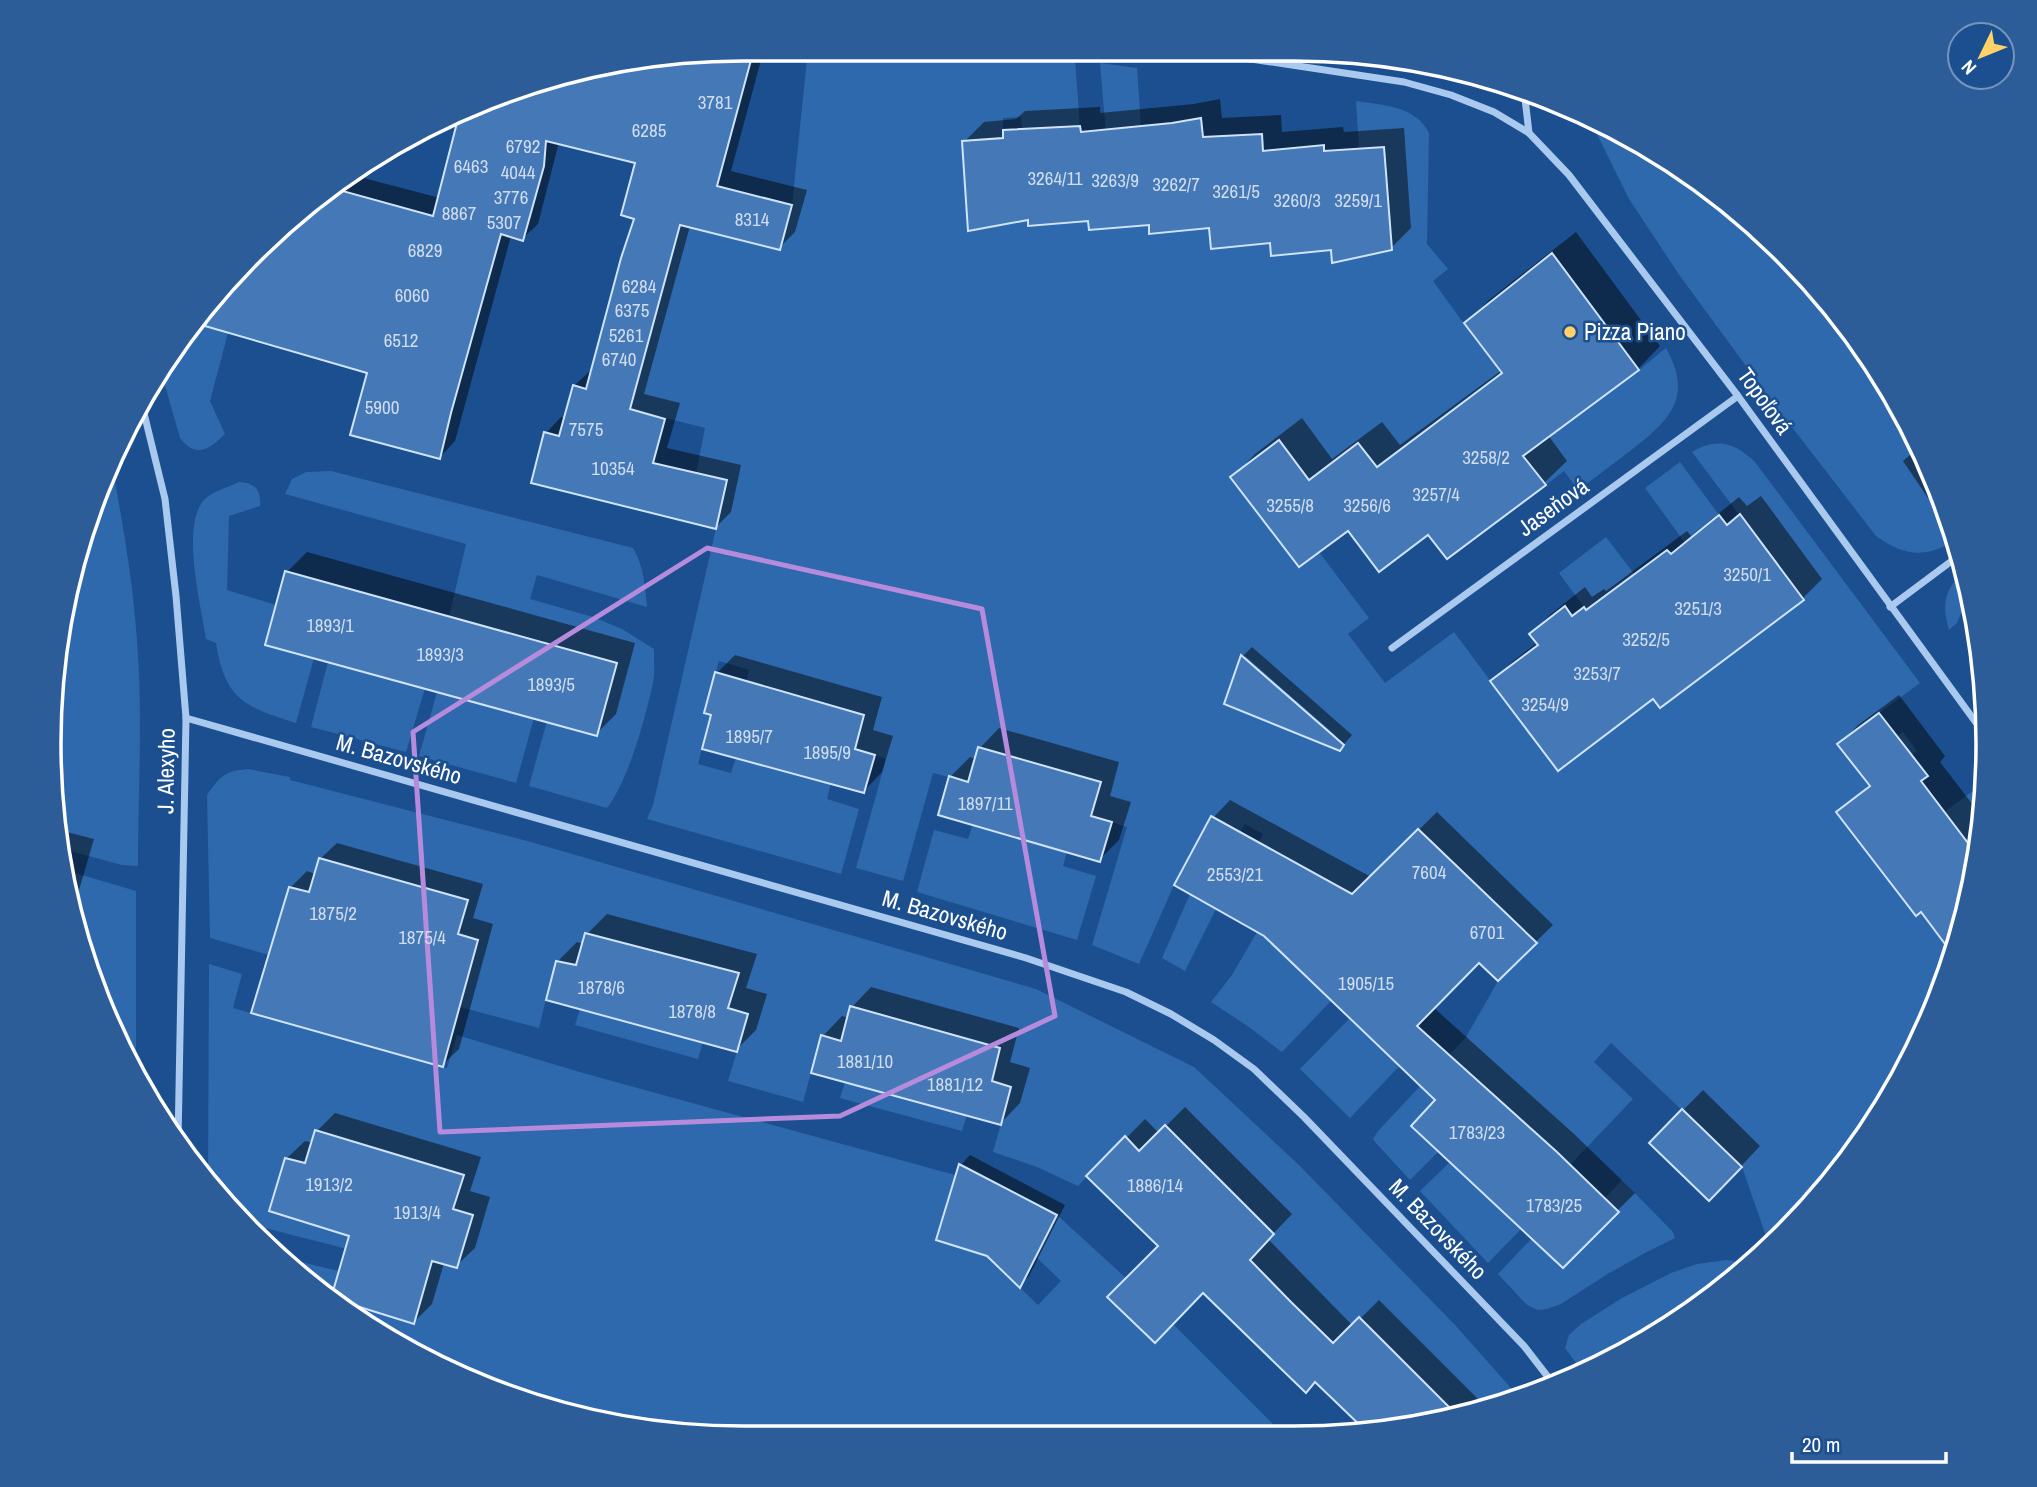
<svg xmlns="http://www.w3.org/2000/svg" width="2037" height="1487" viewBox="0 0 2037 1487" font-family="'Archivo Narrow',sans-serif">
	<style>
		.green { fill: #2e69ad }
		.shadow { fill: #0007; fill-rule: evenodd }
		.building { fill: #4478b7; stroke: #cfe3fa; stroke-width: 2 }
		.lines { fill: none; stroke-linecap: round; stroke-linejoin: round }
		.minor { stroke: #a9c9ee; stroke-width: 7 }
		.marked { fill: none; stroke: #b68bdc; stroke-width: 5; stroke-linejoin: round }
		.poi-dot { fill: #ffd166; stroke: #1b4f8f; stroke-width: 2.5 }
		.labels { text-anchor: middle; stroke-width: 5; stroke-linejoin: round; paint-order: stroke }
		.number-label { font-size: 19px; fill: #d0dded }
		.poi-label { font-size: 23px; fill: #fff; stroke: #1b4f8f; text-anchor: start }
		.street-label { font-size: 23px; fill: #fff; stroke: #1b4f8f }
		.rim { fill: none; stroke: #fff; stroke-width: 3.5 }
	</style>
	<rect width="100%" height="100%" fill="#1b4f8f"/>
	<g class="green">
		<path d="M808 49H1010L1075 59 1080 126 1064 127 1023 149 1021 117 1003 118V138L962 141 1027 208 1029 226 1061 224 1087 211 1089 230 1115 228V220L1148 218 1150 234 1184 231 1208 214 1212 249 1241 246V235L1331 242 1332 263 1392 249 1384 147 1359 149 1356 101C1383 105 1416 106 1429 133L1427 244 1448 269 1433 281 1483 350 1495 342 1639 370 1666 348C1694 398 1669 421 1630 451 1613 464 1596 477 1578 490L1564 471 1546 485 1475 393 1377 467 1309 480 1279 440 1231 477 1298 567 1319 552 1369 618 1348 634 1385 683 1454 632 1558 771 1605 736 1647 690 1661 708 1803 600 1692 452C1717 437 1735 443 1755 462L1920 683 1837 744 1855 768 1903 732 1917 751 1837 812 1916 915 1921 912 1954 956 1951 966 1895 1090 1816 1201 1772 1242 1767 1239 1742 1167 1611 1043 1594 1062 1633 1099 1570 1165 1464 1069 1411 1126 1438 1152 1410 1180 1375 1142 1373 1139 1378 1131 1466 1037 1498 981 1536 943 1418 829 1385 861 1402 877 1294 964 1331 1001 1282 1052 1249 1027 1211 1002 1232 975 1257 932 1258 843 1263 834 1245 824 1240 832 1211 817 1174 885 1139 964 1092 945 1127 827 1091 816 1100 782 978 747 968 782 933 773 903 881 856 868 886 759 855 749 864 715 746 681 749 670 719 661 704 713 711 715 698 764 731 773 736 757 831 783 827 799 859 809 841 874 647 819 653 805 727 480 696 473 705 428 630 409 658 304 677 176 725 188 713 232 780 249 792 205Z"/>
		<path d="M1100 63 1137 68 1141 126 1107 147Z"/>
		<path d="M1589 118 1679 166 1752 222 1844 320 1916 436 1955 540C1926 559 1904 556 1876 536L1768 396 1680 276 1629 199Z"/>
		<path d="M212 300 205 326 228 333 210 401 225 434C210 449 196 459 180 438L162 375Z"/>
		<path d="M111 460C122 520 133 580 137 641 143 715 138 791 138 866L122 865 59 848 55 834V652L86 521Z"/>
		<path d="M1680 462 1719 515 1685 543 1645 488Z"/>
		<path d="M331 471 633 548C644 565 645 588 647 607L537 575 530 599 593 617 622 629 654 649C654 660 655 672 653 683 645 719 629 779 607 808L529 786 547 721 449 617 466 544 285 494 292 479 306 472Z"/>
		<path d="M239 482C255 483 261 489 260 506L229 516 227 590 276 605 265 645 314 658 296 723C245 707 225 700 216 643L206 639C201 605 180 524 205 499 213 491 229 487 239 482Z"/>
		<path d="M1606 537 1648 592 1592 618 1559 573Z"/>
		<path d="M1965 569 1969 594 1957 623 1949 630C1941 602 1945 590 1965 569Z"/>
		<path d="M328 662 425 688 406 752 311 727Z"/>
		<path d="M437 692 534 718 516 783 419 756Z"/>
		<path d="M248 769 290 777V780L531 842 1036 989 1194 1067 1299 1165 1456 1326 1518 1396 1455 1413 1359 1318 1333 1343 1318 1329 1279 1368 1225 1315 1250 1260 1274 1234 1165 1125 1139 1151 1125 1137 1078 1186 1037 1167 993 1152 1011 1088 992 1081 1000 1048 850 1006 841 1041 821 1036 803 1102 728 1081 748 1014 728 1008 738 973 586 933 576 965 555 962 539 1028 460 1007 478 940 458 934 468 900 319 858 309 892 289 887 269 955 210 938 207 795C220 776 225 771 248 769Z"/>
		<path d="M1977 788 1983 796 1982 834 1974 867 1952 839 1944 812Z"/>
		<path d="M973 824 1067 851 1063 866 1096 876 1077 940 917 892 934 830 968 839Z"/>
		<path d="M65 870 136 891V1069L102 1009Z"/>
		<path d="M1190 894 1216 909 1185 971 1162 958Z"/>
		<path d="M209 964 242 974 233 1008 447 1068 457 1035 583 1073 955 1175 936 1240 987 1256 1038 1305 1061 1281 1035 1256 1057 1215 1126 1278 1108 1297 1155 1343 1173 1324 1282 1433 698 1436 521 1401 397 1345 286 1266 276 1256 339 1271 417 1267 269 1229 249 1226 208 1183Z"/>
		<path d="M580 1009 703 1042 698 1059 575 1025Z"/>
		<path d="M1349 1019 1388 1056 1398 1045 1409 1056 1350 1118 1300 1069Z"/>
		<path d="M845 1082 967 1115 962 1131 840 1098Z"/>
		<path d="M1450 1162 1521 1229 1488 1263 1420 1191Z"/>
		<path d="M1622 1180 1673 1232 1675 1238 1643 1254 1606 1275 1561 1304 1547 1309 1538 1310 1527 1305 1498 1274 1532 1238 1563 1267 1619 1212 1605 1198Z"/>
		<path d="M1727 1260 1749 1264 1717 1294 1583 1372 1565 1348 1569 1335 1581 1324 1622 1298 1671 1273 1697 1264Z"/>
	</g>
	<g class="shadow">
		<path d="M744 49H764L731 171 807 190 795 232 779 248 690 226 644 394 680 403 667 448 741 465 731 512 716 527 546 433 561 417 566 419 574 386 590 371H593L636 218 637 162 559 142 538 224 522 239 511 236 455 441 440 457 369 372 207 325 215 295 221 286 358 166 356 176 440 198 477 102 563 73Z"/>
		<path d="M1220 99 1222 118 1281 115 1282 132 1343 127 1344 132 1404 128 1411 228 1391 248H1333L1272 241 1211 227 1030 218 964 142 984 122 1016 119 1025 111 1100 107V113L1194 104Z"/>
		<path d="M1576 232 1660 346 1638 369 1548 435 1567 461 1544 483 1428 533 1348 529 1233 477 1255 454 1302 418 1332 459 1382 422 1400 445 1502 370 1466 323 1489 300Z"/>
		<path d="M1920 446 1937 492 1928 498 1903 461Z"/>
		<path d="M1761 496 1822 579 1803 598 1654 696 1493 682 1512 662 1538 642 1531 634 1551 614 1585 587 1592 597 1604 589 1606 591 1687 531 1691 536 1739 497 1747 506Z"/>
		<path d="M307 552 635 643 616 714 596 734 287 572Z"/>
		<path d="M1252 647 1352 735 1340 749 1227 703 1243 656ZM1245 656 1335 735 1333 738 1245 661Z"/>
		<path d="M735 655 882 697 873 730 893 736 882 772 864 791 713 714 717 673Z"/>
		<path d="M1899 695 1945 756 1940 762 1983 818 1982 834 1954 954 1921 910 1839 812 1870 784 1839 745 1858 725Z"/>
		<path d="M999 728 1119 762 1110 796 1131 802 1119 840 1099 860 950 777 970 757 976 759 980 748Z"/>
		<path d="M1230 800 1371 877 1437 812 1553 925 1498 979 1479 961 1433 1007 1574 1134 1635 1193 1563 1265 1437 1100 1213 818Z"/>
		<path d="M55 829 94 839 74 907 55 834Z"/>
		<path d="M337 843 483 884 473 918 493 924 459 1049 442 1065 291 887 307 871 315 874 320 859Z"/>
		<path d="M607 914 757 954 746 988 767 994 756 1030 736 1050 557 962 577 942 584 944 587 934Z"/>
		<path d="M871 987 1019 1028 1010 1062 1030 1068 1020 1103 1001 1123 823 1036 842 1016 849 1018 852 1007Z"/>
		<path d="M1703 1090 1760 1146 1729 1179 1651 1143Z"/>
		<path d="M1185 1107 1292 1214 1268 1239 1353 1326 1379 1300 1484 1405 1385 1432H1368L1316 1380 1160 1246 1089 1176 1145 1119 1159 1133Z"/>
		<path d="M335 1113 481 1157 470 1191 490 1197 475 1248 456 1266 444 1263 432 1304 414 1322 351 1235 286 1159 305 1141 313 1143 317 1131Z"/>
		<path d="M970 1155 1065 1205 1029 1276 1020 1285 988 1254 938 1239 961 1165Z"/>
	</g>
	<g class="building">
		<path d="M744 49H754L717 186 792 205 780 250 680 225 630 409 665 419 653 463 727 480 716 529 531 483 544 432 559 436 573 385 586 389 621 258 634 219 621 215 635 163 546 141 544 166 523 241 501 234 451 413 440 459 350 435 367 373 205 326 212 300 221 286 332 188 433 216 460 111 477 102 563 73Z"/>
		<path d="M1201 118 1203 137 1262 134 1263 151 1324 145V151L1384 147 1392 250 1332 263 1331 250 1271 256 1270 243 1211 249 1209 228 1149 234V225L1089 230 1088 221 1028 226V220L968 231 962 141 1003 138V130L1080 126 1081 132 1172 123Z"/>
		<path d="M1552 253 1639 370 1523 456 1546 485 1447 559 1428 535 1379 572 1348 531 1299 567 1230 477 1279 440 1309 480 1358 443 1377 467 1502 373 1464 323Z"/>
		<path d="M1740 514 1804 600 1660 708 1653 699 1558 771 1490 681 1538 645 1529 634 1565 606 1572 616 1584 607 1586 610 1667 550 1671 554 1719 515 1727 525Z"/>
		<path d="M285 571 617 663 597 736 265 645Z"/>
		<path d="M1241 655 1344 745 1340 751 1224 704Z"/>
		<path d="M715 672 864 715 855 749 875 755 864 793 702 749 711 715 704 713Z"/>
		<path d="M1879 713 1928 776 1921 781 1977 855 1954 956 1921 912 1916 916 1836 812 1870 786 1837 744Z"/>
		<path d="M978 747 1101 782 1091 816 1112 822 1100 862 938 815 949 776 968 782Z"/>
		<path d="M1211 816 1352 894 1418 829 1537 943 1498 981 1479 963 1417 1026 1557 1152 1619 1212 1563 1268 1411 1126 1435 1100 1264 936 1174 885Z"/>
		<path d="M319 858 468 900 458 934 478 940 443 1067 251 1013 289 887 309 892Z"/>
		<path d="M585 933 739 973 728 1008 748 1014 737 1052 546 1000 556 961 576 965Z"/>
		<path d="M850 1006 1000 1048 992 1081 1011 1087 1001 1125 811 1073 821 1035 841 1041Z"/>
		<path d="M1682 1109 1742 1167 1709 1201 1649 1143Z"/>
		<path d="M1165 1125 1274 1234 1250 1260 1291 1302 1333 1343 1359 1317 1455 1413 1385 1432H1367L1315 1382 1306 1393 1203 1293 1155 1343 1107 1297 1158 1246 1086 1176 1125 1136 1139 1151Z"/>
		<path d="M315 1130 464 1175 453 1209 473 1215 457 1268 432 1261 414 1324 331 1298 349 1236 269 1211 285 1158 305 1163Z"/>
		<path d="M959 1164 1057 1215 1020 1288 987 1256 936 1240Z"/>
	</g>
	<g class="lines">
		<g class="minor">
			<path d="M1185 49 1404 82 1451 95 1494 112 1529 133"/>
			<path d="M1524 90 1529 133 1569 175 1738 396 1985 735"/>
			<path d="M142 405 165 499 176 596 186 718 178 1142"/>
			<path d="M1890 607 1961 554"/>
			<path d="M1392 648 1738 396"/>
			<path d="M186 718 1026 958 1126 992 1171 1014 1214 1040 1254 1069 1304 1117 1524 1346 1555 1386"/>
		</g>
	</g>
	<path class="marked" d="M707 548 982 609 1055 1016 840 1116 440 1132 413 732Z"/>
	<circle class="poi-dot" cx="1570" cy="332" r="7"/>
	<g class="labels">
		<g class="number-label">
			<text x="715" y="109">3781</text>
			<text x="649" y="137">6285</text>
			<text x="523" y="153">6792</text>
			<text x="471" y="173">6463</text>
			<text x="518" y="179">4044</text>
			<text x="1055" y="185">3264/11</text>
			<text x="1115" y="187">3263/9</text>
			<text x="1176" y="191">3262/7</text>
			<text x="1236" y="198">3261/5</text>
			<text x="511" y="204">3776</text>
			<text x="1297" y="207">3260/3</text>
			<text x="1358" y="207">3259/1</text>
			<text x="459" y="220">8867</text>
			<text x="752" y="226">8314</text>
			<text x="504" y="229">5307</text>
			<text x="425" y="257">6829</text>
			<text x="639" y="293">6284</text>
			<text x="412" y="302">6060</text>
			<text x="632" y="317">6375</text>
			<text x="626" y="342">5261</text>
			<text x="401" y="347">6512</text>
			<text x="619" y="366">6740</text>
			<text x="382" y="414">5900</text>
			<text x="586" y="436">7575</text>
			<text x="1486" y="464">3258/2</text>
			<text x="613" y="475">10354</text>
			<text x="1436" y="501">3257/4</text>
			<text x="1290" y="512">3255/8</text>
			<text x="1367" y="512">3256/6</text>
			<text x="1747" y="581">3250/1</text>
			<text x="1698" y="615">3251/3</text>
			<text x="330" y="632">1893/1</text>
			<text x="1646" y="646">3252/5</text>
			<text x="440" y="661">1893/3</text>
			<text x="1597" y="680">3253/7</text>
			<text x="551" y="691">1893/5</text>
			<text x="1545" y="711">3254/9</text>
			<text x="749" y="743">1895/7</text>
			<text x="827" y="759">1895/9</text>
			<text x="985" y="810">1897/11</text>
			<text x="1429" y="879">7604</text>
			<text x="1235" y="881">2553/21</text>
			<text x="333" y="920">1875/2</text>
			<text x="1487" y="939">6701</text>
			<text x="422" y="944">1875/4</text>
			<text x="1366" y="990">1905/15</text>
			<text x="601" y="994">1878/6</text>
			<text x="692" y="1018">1878/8</text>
			<text x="865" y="1068">1881/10</text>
			<text x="955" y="1091">1881/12</text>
			<text x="1477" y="1139">1783/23</text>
			<text x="329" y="1191">1913/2</text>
			<text x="1155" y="1192">1886/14</text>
			<text x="1554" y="1212">1783/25</text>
			<text x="417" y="1219">1913/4</text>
		</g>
		<g class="poi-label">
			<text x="1584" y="340">Pizza Piano</text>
		</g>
		<g class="street-label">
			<text transform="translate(1765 401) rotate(54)" y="8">Topoľová</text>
			<text transform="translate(1553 507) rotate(-36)" y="8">Jaseňová</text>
			<text transform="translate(399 759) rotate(16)" y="8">M. Bazovského</text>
			<text transform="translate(166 771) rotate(-89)" y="8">J. Alexyho</text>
			<text transform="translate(945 915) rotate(16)" y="8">M. Bazovského</text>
			<text transform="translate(1438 1229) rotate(46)" y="8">M. Bazovského</text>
		</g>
	</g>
	<path d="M0 0H2037V1487H0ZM743 61H1294A682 682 0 0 1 1976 743V744A682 682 0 0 1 1294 1426H743A682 682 0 0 1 61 744V743A682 682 0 0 1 743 61Z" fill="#2d5d98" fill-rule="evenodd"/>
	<path class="rim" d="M743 61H1294A682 682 0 0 1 1976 743V744A682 682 0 0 1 1294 1426H743A682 682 0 0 1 61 744V743A682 682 0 0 1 743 61Z"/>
	<g transform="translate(1981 56) rotate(227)"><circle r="33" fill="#1b4f8f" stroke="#7695bc" stroke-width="2"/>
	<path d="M0-5L12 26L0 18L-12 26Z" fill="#ffd166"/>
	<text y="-10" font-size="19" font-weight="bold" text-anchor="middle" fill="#ffffff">N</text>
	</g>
	<path d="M1792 1452v10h154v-10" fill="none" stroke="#ffffff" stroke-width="3.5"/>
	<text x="1802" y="1452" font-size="21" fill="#ffffff" stroke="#1b4f8f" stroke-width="5" paint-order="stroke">20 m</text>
</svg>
